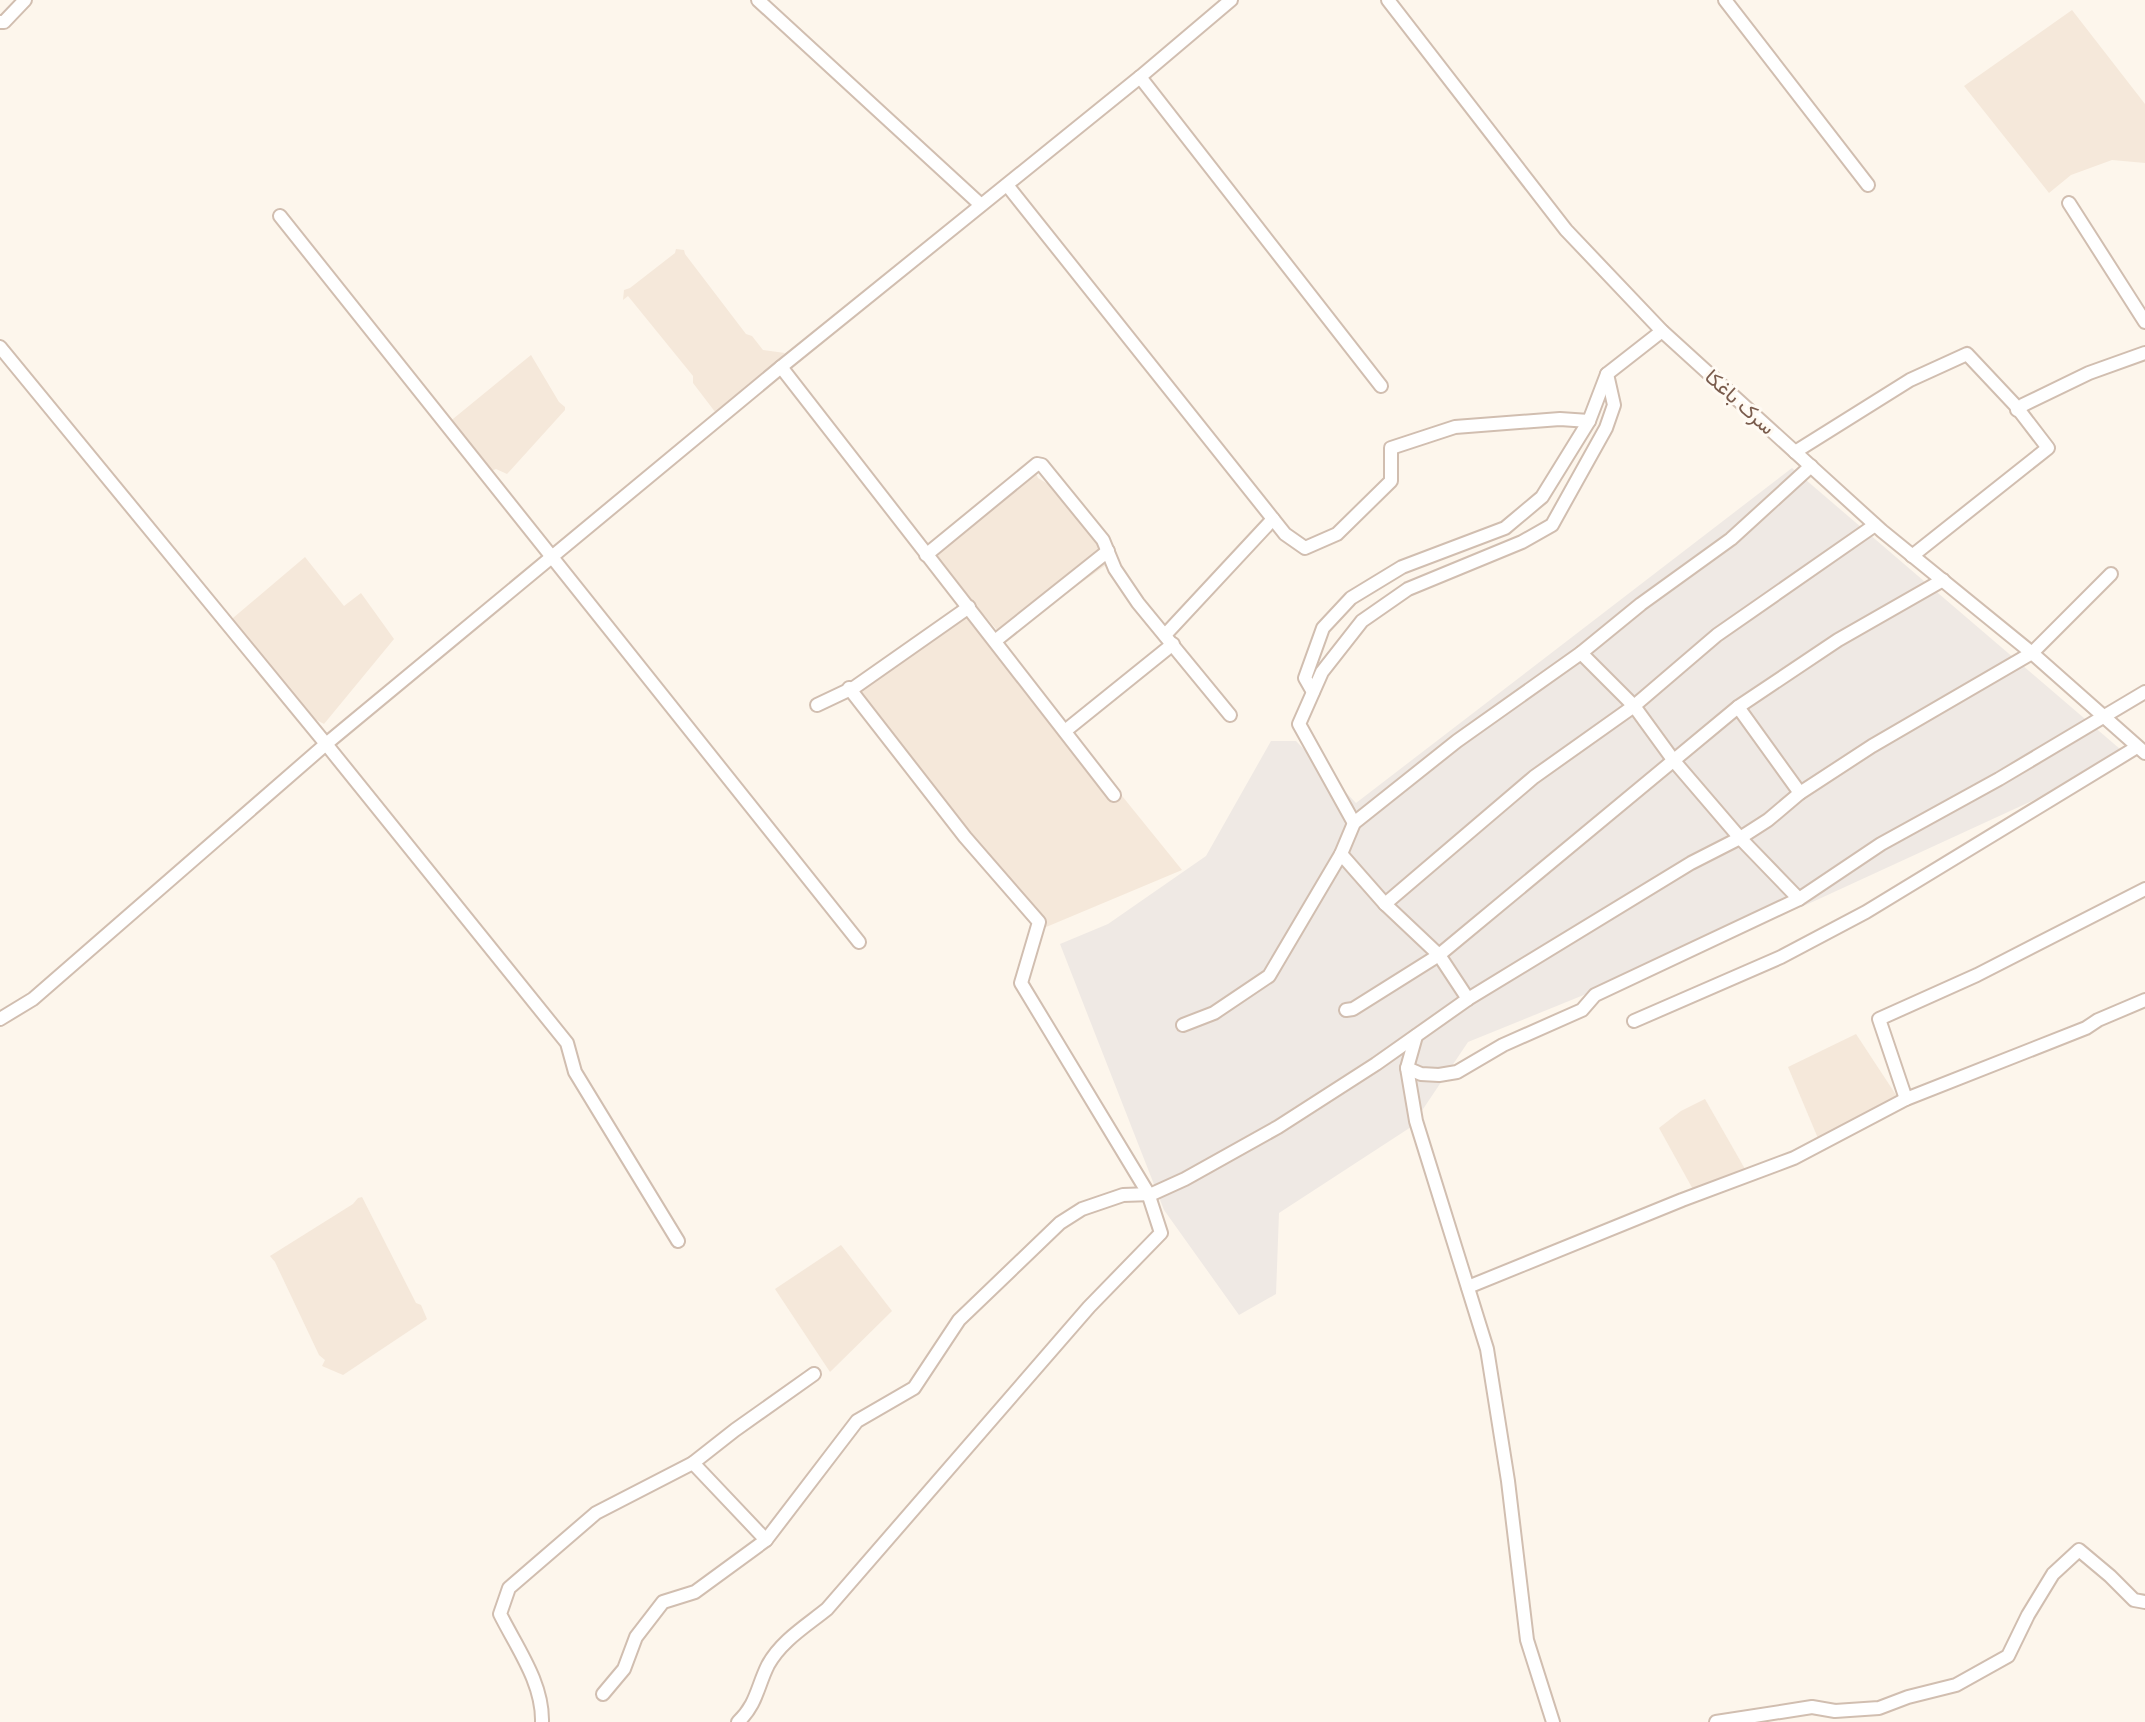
<svg xmlns="http://www.w3.org/2000/svg" width="2145" height="1722" viewBox="0 0 2145 1722" font-family="'DM Sans',Vazirmatn,sans-serif">
	<style>
		.residential { fill: #f5e8da }
		.industrial { fill: #efe9e4 }
		.lines { fill: none; stroke-linecap: round; stroke-linejoin: round }
		.minor-casing { stroke: #d1beb0; stroke-width: 16 }
		.minor { stroke: #fff; stroke-width: 12 }
		.labels { text-anchor: middle; stroke-width: 6; stroke-linejoin: round; paint-order: stroke }
		.street-label { font-size: 21px; fill: #7a5c4d; stroke: #fffaf3 }
	</style>
	<rect width="100%" height="100%" fill="#fdf6ec"/>
	<g class="residential">
		<path d="M2072 10 2145 104V163L2112 160 2071 175 2049 193 1964 86Z"/>
		<path d="M676 249 684 250 685 254 746 334 752 336 763 350 785 353 722 421 693 383V376L628 296 623 300 624 290 630 288 675 253Z"/>
		<path d="M531 355 559 402 565 407V410L507 474 496 469 489 472 448 423Z"/>
		<path d="M1034 469 1038 478 1081 504 1106 565 1007 636 997 634V630L930 553Z"/>
		<path d="M305 557 344 606 361 593 394 639 324 724 309 716 237 625 232 623 233 618Z"/>
		<path d="M970 608 1182 870 1039 930 853 695Z"/>
		<path d="M1856 1034 1902 1104 1820 1143 1788 1067Z"/>
		<path d="M1705 1099 1745 1169 1695 1193 1659 1128 1681 1111Z"/>
		<path d="M362 1197 416 1303 421 1305 427 1319 343 1375 322 1366 325 1360 319 1355 275 1262 270 1256 353 1204 358 1198Z"/>
		<path d="M841 1245 892 1311 830 1372 775 1289Z"/>
	</g>
	<path class="industrial" d="M1792 468 2120 749 2036 799 1808 904 1468 1042 1411 1127 1279 1213 1276 1294 1239 1315 1164 1210 1060 944 1108 924 1206 856 1271 741H1296L1356 803Z"/>
	<g class="lines">
		<g class="minor-casing">
			<g id="minor">
				<path d="M758 0 981 205"/>
				<path d="M1388 0 1566 230 1662 331 1882 531 2032 653 2145 753"/>
				<path d="M1725 0 1868 185"/>
				<path d="M0 22H4L25 0"/>
				<path d="M1140 77 1381 386"/>
				<path d="M1007 185 1285 534 1305 548 1337 534 1391 481V448L1455 427 1560 419 1589 421"/>
				<path d="M2069 203 2145 322"/>
				<path d="M280 216 859 942"/>
				<path d="M0 347 326 744 567 1043 575 1072 678 1241"/>
				<path d="M781 367 1114 795"/>
				<path d="M2017 410 2023 405 2089 373 2145 353"/>
				<path d="M1795 452 1910 380 1967 354 2015 405 2048 448 1912 556"/>
				<path d="M926 555 1037 464 1042 465 1103 540 1115 569 1138 603 1230 715"/>
				<path d="M1165 635 1273 519"/>
				<path d="M995 641 1108 551"/>
				<path d="M1581 653 1634 706 1674 761 1740 838 1799 899"/>
				<path d="M1313 692 1305 678 1323 628 1351 598 1402 567 1505 528 1542 497 1589 421 1607 374 1662 331"/>
				<path d="M817 705 855 687 969 607"/>
				<path d="M1738 707 1800 793"/>
				<path d="M1065 731 1173 644"/>
				<path d="M1354 823 1299 724 1322 672 1362 621 1408 589 1522 542 1552 525 1606 428 1614 405 1607 374"/>
				<path d="M1341 854 1385 904 1439 955 1468 999"/>
				<path d="M1385 904 1534 777 1634 706 1717 635 1875 525"/>
				<path d="M1346 1010 1353 1009 1439 955 1738 707 1838 640 1943 580"/>
				<path d="M0 1019 33 999 326 744 781 367 1140 77 1231 0"/>
				<path d="M1634 1021 1781 957 1866 912 2137 747"/>
				<path d="M1183 1025 1214 1013 1269 976 1341 854 1354 823 1457 741 1581 653 1641 604 1731 539 1811 466"/>
				<path d="M1416 1036 1407 1068 1416 1121 1487 1349 1508 1481 1527 1640 1553 1722"/>
				<path d="M1407 1068 1421 1074 1439 1075 1457 1072 1503 1045 1582 1010 1595 995 1799 899 1881 844 1999 779 2145 692"/>
				<path d="M1906 1099 1879 1019 1977 975 2145 889"/>
				<path d="M1468 1287 1682 1200 1794 1158 1906 1099 2086 1028 2098 1020 2145 1000"/>
				<path d="M693 1463 766 1540"/>
				<path d="M603 1694 624 1669 636 1637 663 1602 695 1592 766 1540 857 1421 914 1388 959 1320 1060 1223 1082 1209 1123 1195 1152 1194 1185 1179 1278 1127 1376 1064 1468 999 1691 863 1740 838 1768 820 1800 793 1872 746 2032 653 2111 574"/>
				<path d="M542 1722C543 1683 517 1648 500 1614L509 1588 596 1513 693 1463 735 1430 814 1374"/>
				<path d="M738 1722C757 1704 757 1687 768 1665 781 1641 806 1626 827 1609L1089 1307 1161 1233 1148 1193 1021 983 1039 922 965 837 849 688"/>
				<path d="M1716 1722 1812 1707 1835 1711 1879 1708 1908 1697 1956 1685 2008 1656 2028 1615 2053 1574 2079 1550 2110 1576 2134 1600 2145 1602"/>
			</g>
		</g>
		<use href="#minor" class="minor"/>
	</g>
	<g class="labels">
		<g class="street-label">
			<text transform="translate(1740 402) rotate(42)" y="7">سرک باغکا</text>
		</g>
	</g>
</svg>
